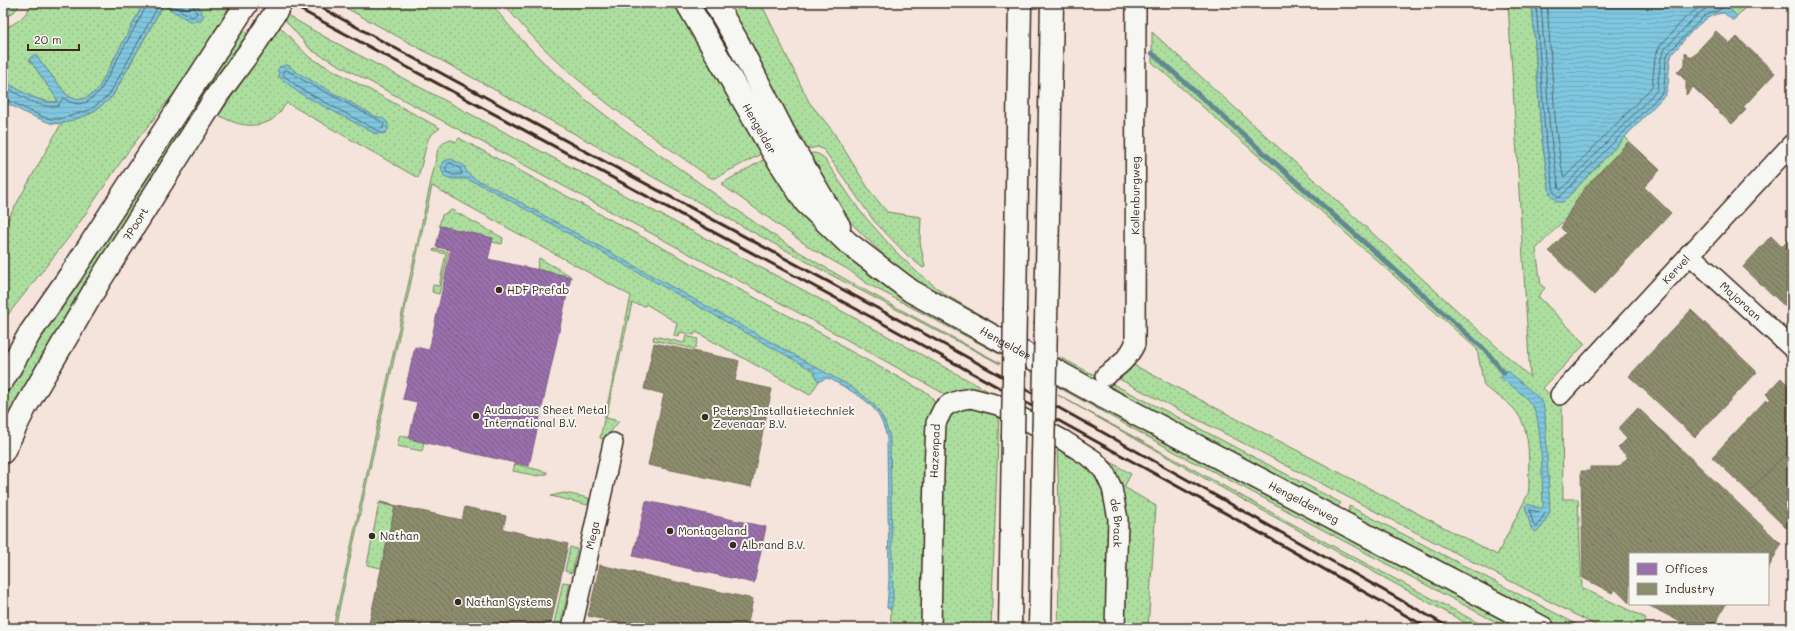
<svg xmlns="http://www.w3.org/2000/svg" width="1795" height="631" viewBox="0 0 1795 631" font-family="Mali,sans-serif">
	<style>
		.grass { fill: url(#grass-dots); stroke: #74845e }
		.water { fill: url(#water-rules); stroke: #648892 }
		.offices { fill: url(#offices-back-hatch); stroke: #7d5b81 }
		.industry { fill: url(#industry-back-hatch); stroke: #746f56 }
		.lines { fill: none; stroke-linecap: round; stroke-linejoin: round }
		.shore { stroke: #56686b; stroke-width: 1 }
		.stream { stroke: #648892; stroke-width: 5 }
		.street-casing { stroke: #3b2a1e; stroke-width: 22 }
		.secondary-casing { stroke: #3b2a1e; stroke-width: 25 }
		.highway-casing { stroke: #3b2a1e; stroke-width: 25 }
		.street { stroke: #f6f6f2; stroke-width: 19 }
		.secondary { stroke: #f6f6f2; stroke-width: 22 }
		.highway { stroke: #f6f6f2; stroke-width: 22 }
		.rail { stroke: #3b2a1e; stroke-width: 3 }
		.highway-bridge-casing { stroke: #3b2a1e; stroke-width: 25; stroke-linecap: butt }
		.highway-bridge { stroke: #f6f6f2; stroke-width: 22 }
		.poi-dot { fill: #3b2a1e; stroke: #f6f6f2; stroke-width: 1.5 }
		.labels { text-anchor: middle; stroke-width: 4; stroke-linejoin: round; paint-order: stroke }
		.street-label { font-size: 11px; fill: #3b2a1e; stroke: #f6f6f2 }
		.poi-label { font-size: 11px; fill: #3b2a1e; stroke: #f6f6f2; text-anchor: start }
	</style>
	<defs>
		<pattern id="grass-dots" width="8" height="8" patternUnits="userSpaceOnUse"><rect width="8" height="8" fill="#acde9f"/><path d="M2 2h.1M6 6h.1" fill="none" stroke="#95bf88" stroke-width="1.8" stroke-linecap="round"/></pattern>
		<pattern id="water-rules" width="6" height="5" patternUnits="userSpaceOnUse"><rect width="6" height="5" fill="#7fc6df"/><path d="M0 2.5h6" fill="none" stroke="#6faabf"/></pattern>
		<pattern id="offices-back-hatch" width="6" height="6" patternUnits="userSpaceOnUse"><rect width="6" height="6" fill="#9970ab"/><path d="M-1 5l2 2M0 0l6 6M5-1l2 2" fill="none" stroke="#7e5c8b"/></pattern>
		<pattern id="industry-back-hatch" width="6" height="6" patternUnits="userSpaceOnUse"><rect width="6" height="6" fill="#8c8c6e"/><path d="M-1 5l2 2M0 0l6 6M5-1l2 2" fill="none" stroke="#74735a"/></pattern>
	</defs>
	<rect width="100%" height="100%" fill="#f5e4dc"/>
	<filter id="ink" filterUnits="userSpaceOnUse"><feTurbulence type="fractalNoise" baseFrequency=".025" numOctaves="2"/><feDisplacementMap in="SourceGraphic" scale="8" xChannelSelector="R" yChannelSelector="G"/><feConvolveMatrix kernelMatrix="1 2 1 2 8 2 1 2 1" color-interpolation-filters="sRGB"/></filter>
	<g filter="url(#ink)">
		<g class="grass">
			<path d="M3 3H21L14 12 3 18Z"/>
			<path d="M32 3H144L98 89C87 99 78 104 66 94L35 54 29 59 57 99V102C35 102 21 91 3 80V28C16 25 27 15 32 3Z"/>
			<path d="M194 3H232L186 78 129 150 73 232 3 321V228L61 124 92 113 112 97 163 5 200 13 199 7Z"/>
			<path d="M337 3H491C542 71 608 119 677 167 716 194 753 223 793 248 860 290 931 325 1000 363V364L820 269Z"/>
			<path d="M503 3H680L767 151 715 178H711C635 124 562 77 503 3Z"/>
			<path d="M723 3H761L809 102 832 130 870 191 887 212 921 217 920 242 925 267 923 268 908 256 874 221 824 150 818 147 802 150Z"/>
			<path d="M1508 3H1532L1541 133 1550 194 1563 202 1625 137 1629 141 1584 189 1566 218 1536 249 1541 285 1545 288 1538 296 1585 344 1543 388 1562 406 1563 499H1578L1582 588 1646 618 1642 628H1601L1119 379V372L1130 363 1497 555 1528 494 1529 486C1528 460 1532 429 1514 409 1506 400 1494 394 1484 386L1477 349 1152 62V32L1530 377Z"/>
			<path d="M1723 3H1750L1737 16Z"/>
			<path d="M287 15 323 36 805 291 999 397 948 395 941 392 786 306 311 50 284 19Z"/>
			<path d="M280 27 309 57 440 128 431 135 428 139 418 178 287 103C282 109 276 118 270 121 252 129 235 125 219 115Z"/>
			<path d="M241 29 248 34 245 38 247 39 3 429V401L40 334Z"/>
			<path d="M459 138 839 343 841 346 929 394 935 403 925 628H891L888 436 883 418 873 404 824 373 810 395 696 332 694 335 680 332 679 337 674 336 677 323 646 304 645 306 632 303 606 418 619 421 605 439 600 438 631 296 432 186 335 628H333L438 149 445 141 452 140 456 142Z"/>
			<path d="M813 153 818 154 823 157 860 211 895 251 918 273 946 295 1001 327V333L941 299 898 269 855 227 835 203 809 154Z"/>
			<path d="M770 156C791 185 810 216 834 242 878 292 943 320 1001 352V355L866 283 849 270 812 249 721 184Z"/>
			<path d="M452 210 503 238 502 244 492 242V238L439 226 442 215Z"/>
			<path d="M434 249 449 252 439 294 432 292 433 285 439 286 446 254 433 251Z"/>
			<path d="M539 258 569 275 571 277 537 269Z"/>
			<path d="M654 336 684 343 686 336 698 339 695 349 653 340Z"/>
			<path d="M1059 357 1170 413 1341 503 1336 509 1059 364Z"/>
			<path d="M1058 385 1523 628H1507L1203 466 1191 461 1058 387Z"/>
			<path d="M1058 395 1329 544 1488 628H1475L1204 478Z"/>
			<path d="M959 406 999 411 991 628H935L942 421Z"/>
			<path d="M1057 430 1131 474 1124 487 1156 506 1148 628H1119L1120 495Z"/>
			<path d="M400 435 424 442 422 451 397 446Z"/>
			<path d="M1057 443 1094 469 1111 502 1112 628H1058L1060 533Z"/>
			<path d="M515 464 547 472V474L538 476 513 471Z"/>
			<path d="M564 493 589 498 588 505 551 496Z"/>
			<path d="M379 503 395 507 381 568 367 565Z"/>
			<path d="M1349 506 1584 628H1561L1348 517Z"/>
			<path d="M570 547 577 549 572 573 565 571Z"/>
			<path d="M563 582 570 583 560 628H553Z"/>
		</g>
		<g class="water">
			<path d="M144 3H194L199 7 201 13 204 15 200 22 197 19 195 21 191 22 163 5 112 97 92 113 61 124 50 123 27 114 3 101V80C20 90 36 103 57 102V99L29 59 35 54 66 94C78 104 87 99 98 89Z"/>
			<path d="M1532 3H1723L1737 16 1733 21 1724 13C1703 13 1685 40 1672 54 1667 67 1671 82 1665 95L1563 202H1557L1550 194 1541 133Z"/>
			<path d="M284 65H288L296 72 375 116 384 119 388 123 387 127 389 128 386 133 376 134 299 93 278 76 279 72 277 71 280 66 282 67Z"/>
			<path d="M451 159 465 166C465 177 482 182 491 186L848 385C871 400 883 410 890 438L893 599 891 610 887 608 889 579 887 438C879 403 861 397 832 380L827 378 820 381 817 380 814 371 484 186 466 179H452L444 176 441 167 444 161Z"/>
			<path d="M1507 370 1539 398 1543 404 1545 414 1550 512 1542 527 1536 532 1531 528 1525 506 1528 504 1539 508H1542L1543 505C1542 485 1542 423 1534 409 1526 395 1513 387 1500 378Z"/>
		</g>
		<g class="offices">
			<path d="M441 226 493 238 488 259 571 277 529 466 409 439 417 402 403 399 415 347 429 350 451 250 436 247Z"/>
			<path d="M646 501 766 527 754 583 633 556Z"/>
		</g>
		<g class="industry">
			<path d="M1716 31 1730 44 1737 37 1775 73 1743 107 1746 110 1732 124 1693 87 1686 95V81L1677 72 1685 64V52L1691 58Z"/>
			<path d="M1629 141 1660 170 1644 187 1671 213 1594 295 1549 251 1566 233 1561 228 1571 209 1584 189Z"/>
			<path d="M1771 236 1782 247 1792 236V313L1743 267Z"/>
			<path d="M1691 310 1757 372 1695 437 1629 376Z"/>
			<path d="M654 343 736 360 739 361 735 381 772 389 751 487 648 465 664 394 644 389Z"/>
			<path d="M1781 378 1792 389V398L1786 404 1789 406 1792 405V447L1749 492 1712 457 1766 400 1768 401 1771 399 1766 394Z"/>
			<path d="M1638 408 1781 544 1768 569V554H1630L1629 603 1615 589 1612 593 1583 578 1581 471H1590V467H1619L1628 457 1618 448 1627 439 1618 429Z"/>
			<path d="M1792 447V522L1786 528 1749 492Z"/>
			<path d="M380 502 462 520 465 507 506 516 503 529 568 544 550 628H368L395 507Z"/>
			<path d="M600 565 753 599 747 628H641L588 616Z"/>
			<path d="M1646 604H1726L1713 628H1692Z"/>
		</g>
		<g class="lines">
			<g class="shore">
				<path d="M167 3 192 17 197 14 192 3"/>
				<path d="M1536 3 1545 133 1554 192 1559 198 1662 93 1664 89 1666 59 1669 52 1704 16 1721 9V3"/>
				<path d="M1541 3 1550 132 1559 189 1561 190 1657 90 1661 58 1665 49 1691 21 1702 11 1716 3"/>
				<path d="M1547 3 1556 131 1563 176 1565 177 1652 87 1655 57 1660 46 1686 17 1705 3"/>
				<path d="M287 70 301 79 382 122 384 124 383 128 378 131 301 89 283 75V71Z"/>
				<path d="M3 85C20 95 37 109 58 106L63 98 70 102 78 104 87 102 100 91 148 3"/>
				<path d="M3 98 43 117 51 119H60L90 110 109 95 160 3"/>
				<path d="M450 163 460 168 462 174 453 175 446 172V167Z"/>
				<path d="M1530 510 1545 513 1537 527 1534 525Z"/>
			</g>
			<path class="stream" d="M1152 53 1486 351 1504 373"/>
			<g class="street-casing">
				<g id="street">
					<path id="s1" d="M1689 254 1792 348"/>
					<path id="s2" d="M1105 376C1119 366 1128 359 1135 344L1136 3"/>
					<path id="s3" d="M1560 395 1792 144"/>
					<path id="s4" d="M572 628 613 443"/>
					<path id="s5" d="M931 628 934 471 936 423 943 409 949 404 960 400 971 398 998 405 1063 440 1094 460 1104 471 1112 488 1118 519 1115 628"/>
				</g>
			</g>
			<g class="secondary-casing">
				<g id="secondary">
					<path id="s6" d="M687 3 773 152 806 203 848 243 911 291 1096 393 1543 628"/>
					<path d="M715 3 736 39 783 131 839 226"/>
					<path d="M3 380 30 333 71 274 247 3"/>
					<path id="s7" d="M3 452 25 408 102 277 218 94 255 44 281 3"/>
				</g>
			</g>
			<g class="highway-casing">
				<g id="highway">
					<path d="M1015 308 1020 3"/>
					<path d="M1046 322 1052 3"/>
					<path d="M1010 628 1013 438"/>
					<path d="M1040 628 1043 455"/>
				</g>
			</g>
			<use href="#street" class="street"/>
			<use href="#secondary" class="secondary"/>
			<use href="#highway" class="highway"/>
			<g class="rail">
				<path d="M288 3 871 317 1195 496 1428 628"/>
				<path d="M313 3C499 106 687 205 875 307 1068 411 1259 520 1450 628"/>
			</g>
			<g class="highway-bridge-casing">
				<g id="highway-bridge">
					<path d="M1013 438 1015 308"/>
					<path d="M1043 455 1046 322"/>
				</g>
			</g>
			<use href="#highway-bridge" class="highway-bridge"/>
		</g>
	</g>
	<g class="poi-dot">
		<circle cx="499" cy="290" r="4"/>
		<circle cx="476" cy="416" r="4"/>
		<circle cx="705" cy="417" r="4"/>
		<circle cx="670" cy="531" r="4"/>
		<circle cx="372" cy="536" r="4"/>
		<circle cx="733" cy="545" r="4"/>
		<circle cx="458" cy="602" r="4"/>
	</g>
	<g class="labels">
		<g class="street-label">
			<text dy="4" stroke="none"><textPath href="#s6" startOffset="145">Hengelder</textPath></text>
			<text dy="4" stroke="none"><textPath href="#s2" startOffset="193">Kollenburgweg</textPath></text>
			<text dy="4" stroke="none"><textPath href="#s7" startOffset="264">7Poort</textPath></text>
			<text dy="4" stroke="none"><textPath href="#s3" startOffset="171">Kervel</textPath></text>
			<text dy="4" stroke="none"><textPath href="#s1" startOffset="70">Majoraan</textPath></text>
			<text dy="4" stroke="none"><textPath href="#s6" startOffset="478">Hengelder</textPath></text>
			<text dy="4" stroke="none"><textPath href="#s5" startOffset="177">Hazenpad</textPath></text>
			<text dy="4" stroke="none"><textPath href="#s6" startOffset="816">Hengelderweg</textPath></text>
			<text dy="4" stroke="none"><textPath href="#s5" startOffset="459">de Braak</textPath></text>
			<text dy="4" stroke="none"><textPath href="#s4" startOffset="95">Mega</textPath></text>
		</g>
		<g class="poi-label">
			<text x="507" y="294">HDF Prefab</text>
			<text x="484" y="414">Audacious Sheet Metal<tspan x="484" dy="13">International B.V.</tspan></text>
			<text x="713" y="415">Peters Installatietechniek<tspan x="713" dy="13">Zevenaar B.V.</tspan></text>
			<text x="678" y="535">Montageland</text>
			<text x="380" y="540">Nathan</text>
			<text x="741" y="549">Albrand B.V.</text>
			<text x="466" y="606">Nathan Systems</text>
		</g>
	</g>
	<rect width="1795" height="631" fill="none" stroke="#f6f6f2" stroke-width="16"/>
	<rect x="8" y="8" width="1779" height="615" fill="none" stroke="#3b2a1e" stroke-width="1.5" filter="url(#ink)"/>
	<rect x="1629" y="553" width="140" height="52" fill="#f6f6f2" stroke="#aba49d"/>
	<rect x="1637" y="563" width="20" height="12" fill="#9970ab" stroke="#aba49d"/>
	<text x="1665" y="573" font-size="12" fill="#3b2a1e">Offices</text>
	<rect x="1637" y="583" width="20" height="12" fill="#8c8c6e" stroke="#aba49d"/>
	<text x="1665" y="593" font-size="12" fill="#3b2a1e">Industry</text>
	<path d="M28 44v6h51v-6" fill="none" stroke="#3b2a1e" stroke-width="2"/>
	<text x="34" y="44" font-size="12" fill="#3b2a1e" stroke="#f6f6f2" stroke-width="3" paint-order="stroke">20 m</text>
</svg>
